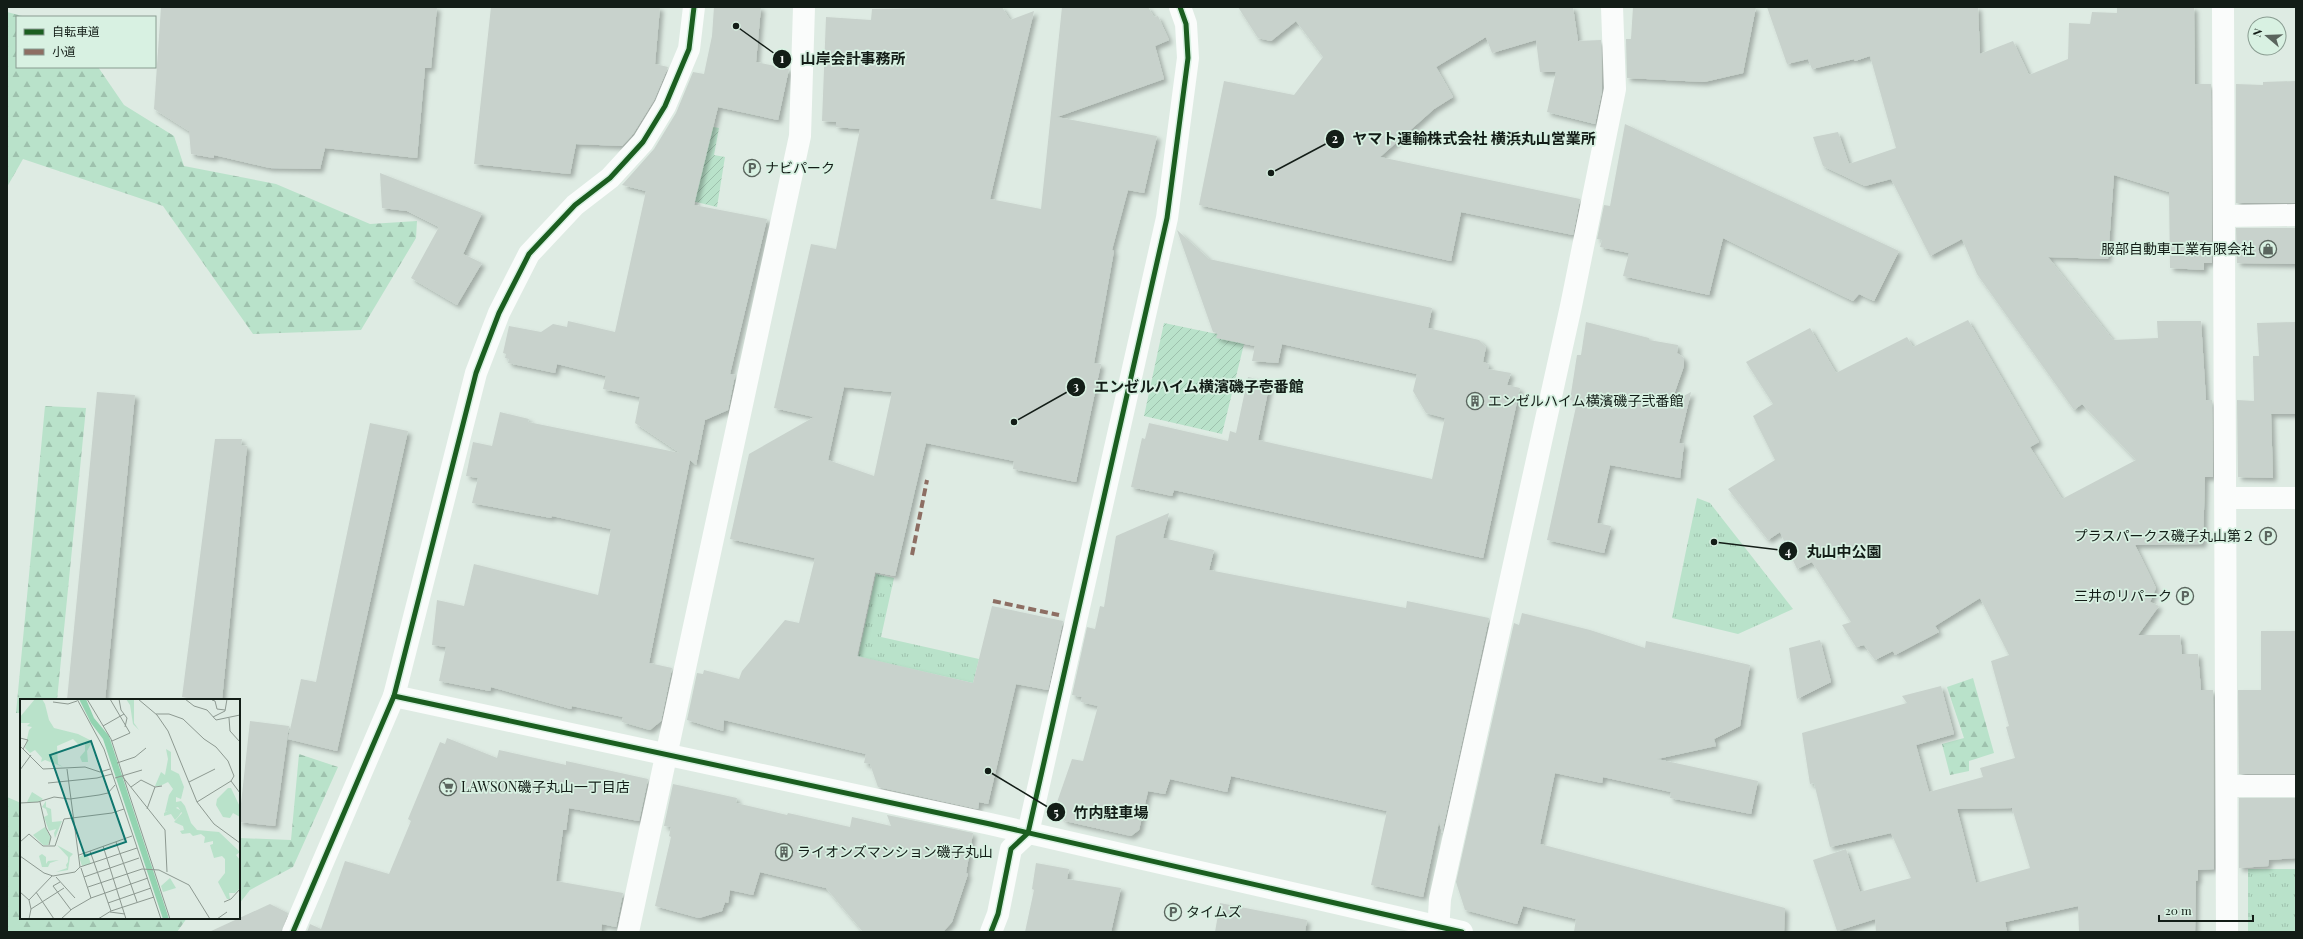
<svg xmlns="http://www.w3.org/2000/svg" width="2303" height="939" viewBox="0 0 2303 939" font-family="'Playfair Display','Noto Sans JP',serif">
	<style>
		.grass { fill: url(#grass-tufts) }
		.forest { fill: url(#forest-firs) }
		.garden { fill: url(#garden-furrows) }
		.building { fill: #c8d2cc; fill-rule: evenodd; filter: url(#shadow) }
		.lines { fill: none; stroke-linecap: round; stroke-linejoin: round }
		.street { stroke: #fafcfb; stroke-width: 22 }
		.quiet { stroke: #8d6e63; stroke-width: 4; stroke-dasharray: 8 4; stroke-linecap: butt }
		.cycleway-casing { stroke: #d8f1e2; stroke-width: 8 }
		.cycleway { stroke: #1b5e20; stroke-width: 5 }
		.labels { text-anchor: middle; stroke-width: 3.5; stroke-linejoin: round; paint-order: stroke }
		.poi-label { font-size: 14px; fill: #131d17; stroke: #d8f1e2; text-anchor: start }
		.inset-road { fill: none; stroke: #8d9991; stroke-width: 1 }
		.view { fill: #0f766e; fill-opacity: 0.15; stroke: #0f766e; stroke-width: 2 }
		.inset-edge { fill: none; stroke: #131d17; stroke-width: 2 }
		.leader { fill: none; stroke: #131d17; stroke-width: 1.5 }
		.callout-dot { fill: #131d17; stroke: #d8f1e2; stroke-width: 1.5 }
		.mark-label { font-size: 12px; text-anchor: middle; font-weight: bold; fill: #fff }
		.callout-label { font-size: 15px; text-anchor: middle; font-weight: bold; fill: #131d17; stroke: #d8f1e2; stroke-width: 3.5; stroke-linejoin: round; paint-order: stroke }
	</style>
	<defs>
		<pattern id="grass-tufts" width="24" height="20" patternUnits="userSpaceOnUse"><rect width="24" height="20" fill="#b9e2ca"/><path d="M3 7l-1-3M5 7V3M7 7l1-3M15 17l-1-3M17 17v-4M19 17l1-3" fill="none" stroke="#9ec1ad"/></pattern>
		<pattern id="forest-firs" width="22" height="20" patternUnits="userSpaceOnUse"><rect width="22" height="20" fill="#b9e2ca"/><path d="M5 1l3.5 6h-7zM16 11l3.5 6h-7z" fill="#9ec1ad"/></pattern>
		<pattern id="garden-furrows" width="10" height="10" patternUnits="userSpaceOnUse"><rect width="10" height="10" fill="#b9e2ca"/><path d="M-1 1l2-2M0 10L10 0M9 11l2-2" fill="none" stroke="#9ec1ad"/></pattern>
		<filter id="shadow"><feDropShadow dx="3.5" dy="3.5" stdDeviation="2" flood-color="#0004"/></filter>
	</defs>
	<rect width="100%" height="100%" fill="#deebe3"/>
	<g class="grass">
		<path d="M1697 498 1710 503 1793 609 1738 634 1672 618Z"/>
		<path d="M876 574 894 578 881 637 979 659 973 683 858 657Z"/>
		<rect x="2248" y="869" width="48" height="63"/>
	</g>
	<g class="forest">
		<path d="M7 12 26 17H17V67H98L124 105 174 136 184 166 276 184 370 224 417 221 416 238 361 330 253 334 163 206 23 159 7 187Z"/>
		<path d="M45 406 86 408 57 700H21V713H16Z"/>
		<path d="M1973 678 1994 753 1969 761V771L1950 775 1942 744 1964 738 1947 687Z"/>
		<path d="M299 754 338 767 293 867 250 890 239 904V838L291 840Z"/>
		<path d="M7 797 21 803V918H187L177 932H7Z"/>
	</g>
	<g class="garden">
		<path d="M713 127 719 128 714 155 725 157 717 207 688 200Z"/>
		<path d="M1164 323 1217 334 1244 344 1222 434 1144 416Z"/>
	</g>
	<g class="building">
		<path d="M161 7H437L431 68H425L417 158 325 148 320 169 270 168 214 155V158L191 154 189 131 154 109Z"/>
		<path d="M491 7H660L655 64 668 67 654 100 633 134 622 146 576 144 570 174 474 164Z"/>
		<path d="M714 7H761L756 62 789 69 778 120 718 107 694 205 767 219 730 374 735 375 728 410 705 420 696 465 690 460 649 663 672 668 661 721 650 730 622 722 623 717 572 706 571 709 491 687 490 691 439 681 446 647 432 645 437 600 464 606 474 564 598 595 611 529 552 516 551 518 472 503 478 478 466 476 473 442 492 446 500 412 529 419 528 422 680 453 635 423 640 397 603 389 606 376 557 364 555 373 508 363 509 359 505 358 506 354 503 353 509 326 541 332 553 324 567 327 568 321 615 332 646 191 622 185 654 149 676 113 693 72 704 74 712 36Z"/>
		<path d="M937 7H1002L1010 20 1034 11 990 199 1041 209 1062 7H1148L1154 17 1158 16 1169 40 1155 46 1164 79 1057 117 1157 136 1144 193 1128 190 1112 250 1114 251 1094 363 1101 364 1076 482 1013 469 1014 461 926 443 895 576 875 572 857 656 973 683 992 606 1063 621 1048 690 1016 684 988 804 979 802 978 809 878 787 870 764 864 763 866 754 724 720 723 731 687 720 697 673 703 674 704 670 739 679 742 671 785 620 799 623 815 558 730 539 749 454 814 417 774 408 811 244 836 249 860 129 836 127V122L822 121 826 17 871 20 872 9 939 8ZM844 387 892 392 874 476 828 460Z"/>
		<path d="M1238 7H1573L1578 41 1601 40 1602 91 1595 124 1547 112 1556 72H1540L1536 40 1492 53 1486 37 1436 67 1453 97 1434 109 1380 157 1580 199 1573 235 1461 212 1451 261 1199 205 1224 81 1294 95 1323 57 1296 21 1271 41 1258 38Z"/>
		<path d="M1633 7H1756L1743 73 1704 82 1627 78 1626 39H1631Z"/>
		<path d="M1767 7H1978L1980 54 2013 41 2029 75 2068 59 2069 23 2090 24 2092 12 2117 13V7H2194L2195 84H2211L2212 263H2204V270L2170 268 2169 192 2114 175 2108 259 2048 257 2113 340 2158 338 2157 321H2201L2206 400H2212L2213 477H2205L2203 544 2135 545 2156 588 2150 602 2159 606 2138 635H2180L2182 654H2198L2201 690H2213L2214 869 2198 870V880L2196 881 2195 932H2079L2078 906 2005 922 2007 932H1876L1875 919 1837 931 1813 860 1846 849 1860 892 1911 878 1891 833 1830 847 1814 783 1810 784 1802 733 1907 703 1902 696 1941 686 1954 734 1916 745 1929 792 1983 777 1980 768 2015 758 2006 727 2009 726 1991 661 2009 655 1980 598 1935 626 1939 632 1895 655 1893 651 1875 660 1864 645 1856 647 1842 625 1851 622 1812 562 1797 569 1780 532 1768 540 1728 489 1775 460 1753 416 1773 404 1746 362 1810 328 1836 373 1907 337 1913 347 1968 320 2039 442 2030 447 2062 499 2136 460 2082 404 2074 410 1977 274 1962 239 1930 256 1891 179 1865 186 1823 166 1813 137 1838 132 1849 164 1896 148 1870 56 1855 61 1854 59 1812 69 1808 59 1787 64ZM2012 808 2030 868 1976 883 1957 809Z"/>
		<path d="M2296 81V203H2236V84L2263 85V82Z"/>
		<path d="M1625 124 1899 251 1874 301 1859 294 1853 301 1723 238 1709 295 1623 276 1629 253 1600 247 1602 240 1597 239 1604 205 1610 206Z"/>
		<path d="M380 173 482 213 463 254 482 263 457 305 411 278 439 227 407 211 382 208Z"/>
		<path d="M2236 228H2296V264L2237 263Z"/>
		<path d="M1177 230 1209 259 1432 308 1428 328 1479 340 1486 347 1483 362 1489 364 1488 369 1511 373 1507 385 1520 388 1483 558 1174 490 1172 496 1131 487 1142 438 1145 439 1149 423 1228 441 1230 431 1236 433 1248 377 1270 382 1258 440 1432 479 1445 418 1426 413 1413 391 1417 374 1282 344 1278 363 1252 361 1255 346 1216 338 1218 333 1213 332Z"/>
		<path d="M1586 322 1649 338V340L1678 345 1677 353 1684 358V366L1671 403 1691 392 1679 443 1684 444 1680 478 1610 465 1597 523 1611 526 1604 553 1547 540 1577 402 1570 400 1577 355H1581Z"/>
		<path d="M2296 322V414H2271L2273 478 2238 477 2237 400 2254 401 2253 356H2259L2257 323Z"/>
		<path d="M97 392 135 395 105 700H67Z"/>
		<path d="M370 423 408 431 337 751 288 739 301 679 316 682Z"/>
		<path d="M215 439H242L241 445 247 446 222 700H205L182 697Z"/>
		<path d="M1169 513 1163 538 1214 550 1209 570 1406 608 1407 601 1489 618 1442 833 1439 822 1423 897 1371 885 1387 811 1231 776 1227 792 1170 779 1165 794 1148 791 1139 830 1131 836 1065 821 1055 808 1072 759 1083 761 1098 706 1081 702 1082 697 1072 695 1087 627 1095 629 1100 606 1104 607 1116 536Z"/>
		<path d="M1522 613 1590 630 1645 648 1646 641 1750 665 1740 726 1714 739 1716 746 1657 759 1758 781 1751 814 1670 798 1671 792 1603 777 1602 783 1555 773 1540 844 1785 908 1784 932H1574L1576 919 1523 906 1517 924 1465 910 1456 882 1514 623 1519 625Z"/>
		<path d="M2261 631H2296L2295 774H2239L2238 690H2261Z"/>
		<path d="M1820 640 1831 682 1797 699 1789 648Z"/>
		<path d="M250 721 289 726 275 826 239 822Z"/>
		<path d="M447 738 497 758 499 750 566 765V761L648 779 639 821 569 808 566 830H563L556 881 623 893 616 927 602 924 601 932H307L310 924 321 929 345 861 389 874 411 821 408 819 440 742 445 744Z"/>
		<path d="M673 784 737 798 736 803 787 815 788 813 850 827 852 817 891 826 887 815 973 833 966 873 968 874 952 922 943 932H863L826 888 760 872 753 895 730 890 728 903 725 902 722 911 699 918 655 906 671 837 669 836 671 827 664 826Z"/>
		<path d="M2239 798H2296V858L2269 860 2268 866 2239 868Z"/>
		<path d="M1036 863 1069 869 1067 879 1121 888 1111 932H1025L1034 890 1032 889Z"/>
		<path d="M1220 903 1307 920 1305 932H1215Z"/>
		<path d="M270 904 288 913 281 932H209Z"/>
	</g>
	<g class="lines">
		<g class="street">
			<path d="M2223 7 2227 932"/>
			<path d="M2224 216 2296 215"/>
			<path d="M2226 498H2296"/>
			<path d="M394 696 990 824 1462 932"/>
			<path d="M2227 786H2296"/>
			<path d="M293 932 394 696 476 373 499 313 529 254 575 205 610 178 643 142 665 106 689 49 694 7"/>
			<path d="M628 932 800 136 804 7"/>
			<path d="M991 932 998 914 1011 849 1028 833 1167 218 1188 58 1186 24 1180 7"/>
			<path d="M1438 932 1440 899 1571 306 1615 89 1612 7"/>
		</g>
		<g class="quiet">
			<path d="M912 555 927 480"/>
			<path d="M993 601 1059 615"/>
		</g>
		<g class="cycleway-casing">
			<g id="cycleway">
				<path d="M394 696 990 824 1462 932"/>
				<path d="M293 932 394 696 476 373 499 313 529 254 575 205 610 178 643 142 665 106 689 49 694 7"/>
				<path d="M991 932 998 914 1011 849 1028 833 1167 218 1188 58 1186 24 1180 7"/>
			</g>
		</g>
		<use href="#cycleway" class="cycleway"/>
	</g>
	<defs>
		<g id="parking-ring" transform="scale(0.9)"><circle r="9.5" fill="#d8f1e2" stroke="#5a655e" stroke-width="1.5"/><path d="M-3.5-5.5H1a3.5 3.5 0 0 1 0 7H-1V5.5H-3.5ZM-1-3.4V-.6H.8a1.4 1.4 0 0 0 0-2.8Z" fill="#5a655e"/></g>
		<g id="shop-ring" transform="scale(0.9)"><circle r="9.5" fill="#d8f1e2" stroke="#5a655e" stroke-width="1.5"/><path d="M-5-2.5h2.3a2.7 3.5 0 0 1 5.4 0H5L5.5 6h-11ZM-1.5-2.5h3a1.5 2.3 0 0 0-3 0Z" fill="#5a655e"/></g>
		<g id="building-ring" transform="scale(0.9)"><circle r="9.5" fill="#d8f1e2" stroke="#5a655e" stroke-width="1.5"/><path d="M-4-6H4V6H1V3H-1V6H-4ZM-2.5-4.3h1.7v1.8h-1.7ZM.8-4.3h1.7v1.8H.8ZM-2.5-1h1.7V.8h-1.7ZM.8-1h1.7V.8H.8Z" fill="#5a655e"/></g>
		<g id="supermarket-ring" transform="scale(0.9)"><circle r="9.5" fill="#d8f1e2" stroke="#5a655e" stroke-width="1.5"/><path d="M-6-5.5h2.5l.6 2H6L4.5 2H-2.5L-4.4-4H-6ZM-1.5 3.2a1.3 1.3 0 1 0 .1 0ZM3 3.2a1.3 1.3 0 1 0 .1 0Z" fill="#5a655e"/></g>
	</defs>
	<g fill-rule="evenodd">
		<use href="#parking-ring" x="752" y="168"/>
		<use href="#shop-ring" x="2268" y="249"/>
		<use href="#building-ring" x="1475" y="401"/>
		<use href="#parking-ring" x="2268" y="536"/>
		<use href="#parking-ring" x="2185" y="596"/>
		<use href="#supermarket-ring" x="448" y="787"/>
		<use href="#building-ring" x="784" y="852"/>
		<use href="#parking-ring" x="1173" y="912"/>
	</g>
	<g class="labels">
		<g class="poi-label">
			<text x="765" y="173">ナビパーク</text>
			<text x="2255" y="254" text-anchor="end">服部自動車工業有限会社</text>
			<text x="1488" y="406">エンゼルハイム横濱磯子弐番館</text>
			<text x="2255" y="541" text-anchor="end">プラスパークス磯子丸山第２</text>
			<text x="2172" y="601" text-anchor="end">三井のリパーク</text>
			<text x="461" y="792">LAWSON磯子丸山一丁目店</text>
			<text x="797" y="857">ライオンズマンション磯子丸山</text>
			<text x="1186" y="917">タイムズ</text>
		</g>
	</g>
	<g transform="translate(20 699)">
		<rect width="220" height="220" fill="#deebe3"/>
		<path d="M12 93 20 98 23 100 19 103H7ZM25 128 31 139 28 146H23L13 136ZM67 154 71 165 62 167 59 158ZM150 179 156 189 143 193 141 187Z" fill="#b9e2ca"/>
		<path d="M15 0H22L25 5 29 21 34 29 58 35 70 41 71 45 67 52 68 63H62L60 58 65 52V45H58L53 40 37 47 38 65 43 68 25 61 21 63 22 59 15 51 10 54 5 49 9 31 12 28 7 27 10 24H0V18ZM106 0H114V24L119 31 113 25 110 6ZM146 50 151 53V71L159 75 164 88 161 100 156 98V103L161 102 165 107 171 124 177 131 199 133 220 153 216 156 220 161V189L215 194H209L210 200H207L198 183 205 174V160L202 157 194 159 190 146 193 145V142L184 144 185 138 181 135 173 137 170 134 162 135 160 132 164 131 163 127 154 123 162 114 158 108 145 113 149 96 153 90 148 83 140 87H135L141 73 145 76 148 60ZM208 89H211L220 108V118L213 114 210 119 203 118 196 106 197 100ZM26 102V108L31 110 32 123 42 122 35 139 34 134 36 130 29 132 24 118 28 116 26 110 22 108ZM37 146 53 155 50 158 48 171 36 173 47 169 46 166 48 163V158ZM22 155 26 158V165L28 162 39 161 30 164 28 168H22L19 157Z" fill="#b9e2ca"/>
		<path d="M154 108 162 112 158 118 155 121 151 115 144 117V114Z" fill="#b9e2ca"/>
		<path d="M59 0H66L74 19 89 37 149 220H143L83 40 71 24Z" fill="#93d4b1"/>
		<path class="inset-road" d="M57 0 84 50 141 220M67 0 91 40 150 220M90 0 110 34 92 42M99 0 101 11 107 19 105 28M118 0 137 16 148 32 177 103 194 125 220 144M165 0 174 7 187 11 196 21 220 16M192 1 195 2 197 10 205 11M33 3 48 5 57 2M136 15H149L163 20 184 40 196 48 208 62 214 77 211 82 220 94M193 18 205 12 207 0M209 19 210 32 220 43M83 27 104 15M0 39 8 41 3 50M0 47 23 70 65 68 80 73 90 70M97 64 115 58 126 49M0 71 11 56M102 77 145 131 147 173M95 79 122 71M169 83 195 70M28 84 77 79 92 75M111 88 121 81 135 88M20 103 26 129 31 138 29 146M177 103 211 82M0 104 18 103 34 98 50 100 79 96 88 94 95 86M127 110 135 88 142 87M0 143 9 135 23 147H35L44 120 92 114 104 110M96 143 117 203M83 147 106 220M70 152 91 212M59 156 112 137M0 157 24 174 33 177 55 173 60 168 47 70M60 168 117 149M61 169 71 199M36 178 55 199M64 178 119 159M40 183 33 187 51 211M68 188 122 170 139 171 169 186 190 220M0 193 9 201 11 210 9 220M16 193 34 220M9 201 32 177M204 203 211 200 220 190M88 204 131 189M11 210 44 189M90 213 105 215M41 220 52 210 71 199 128 179M78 220 91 212 134 198M197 220 207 213"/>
		<path class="view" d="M71 42 106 143 65 157 30 56Z"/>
		<rect width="220" height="220" class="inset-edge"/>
	</g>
	<path class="leader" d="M736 26L782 59M1271 173L1335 139M1014 422L1076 387M1714 542L1788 551M988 771L1056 812"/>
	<g class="callout-dot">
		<circle cx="736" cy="26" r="4"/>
		<circle cx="1271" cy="173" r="4"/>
		<circle cx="1014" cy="422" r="4"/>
		<circle cx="1714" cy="542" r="4"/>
		<circle cx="988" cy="771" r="4"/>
		<circle cx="782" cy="59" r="10"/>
		<circle cx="1335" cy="139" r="10"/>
		<circle cx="1076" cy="387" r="10"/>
		<circle cx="1788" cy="551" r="10"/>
		<circle cx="1056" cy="812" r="10"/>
	</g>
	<g class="mark-label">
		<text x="782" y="63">1</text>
		<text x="1335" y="143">2</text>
		<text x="1076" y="391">3</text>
		<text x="1788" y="556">4</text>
		<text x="1056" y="817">5</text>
	</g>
	<g class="callout-label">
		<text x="853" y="64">山岸会計事務所</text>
		<text x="1474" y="144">ヤマト運輸株式会社 横浜丸山営業所</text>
		<text x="1199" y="392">エンゼルハイム横濱磯子壱番館</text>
		<text x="1844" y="557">丸山中公園</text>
		<text x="1111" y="818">竹内駐車場</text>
	</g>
	<rect width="2303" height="939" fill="none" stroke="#131d17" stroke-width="16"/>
	<rect x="16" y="16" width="140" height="52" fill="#d8f1e2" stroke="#899c91"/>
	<rect x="24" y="29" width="20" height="6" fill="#1b5e20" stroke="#899c91"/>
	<text x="52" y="36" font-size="12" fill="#131d17">自転車道</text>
	<rect x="24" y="49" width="20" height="6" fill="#8d6e63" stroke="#899c91"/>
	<text x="52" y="56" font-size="12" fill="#131d17">小道</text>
	<g transform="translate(2267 36) rotate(289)"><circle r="19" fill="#d8f1e2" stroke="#899c91"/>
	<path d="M0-3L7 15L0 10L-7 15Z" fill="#5a655e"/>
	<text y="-6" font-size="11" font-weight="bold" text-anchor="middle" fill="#131d17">N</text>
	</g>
	<path d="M2159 915v6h94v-6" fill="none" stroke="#131d17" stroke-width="2"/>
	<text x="2165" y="915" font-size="12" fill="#131d17" stroke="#d8f1e2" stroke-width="3" paint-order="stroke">20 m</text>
</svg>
